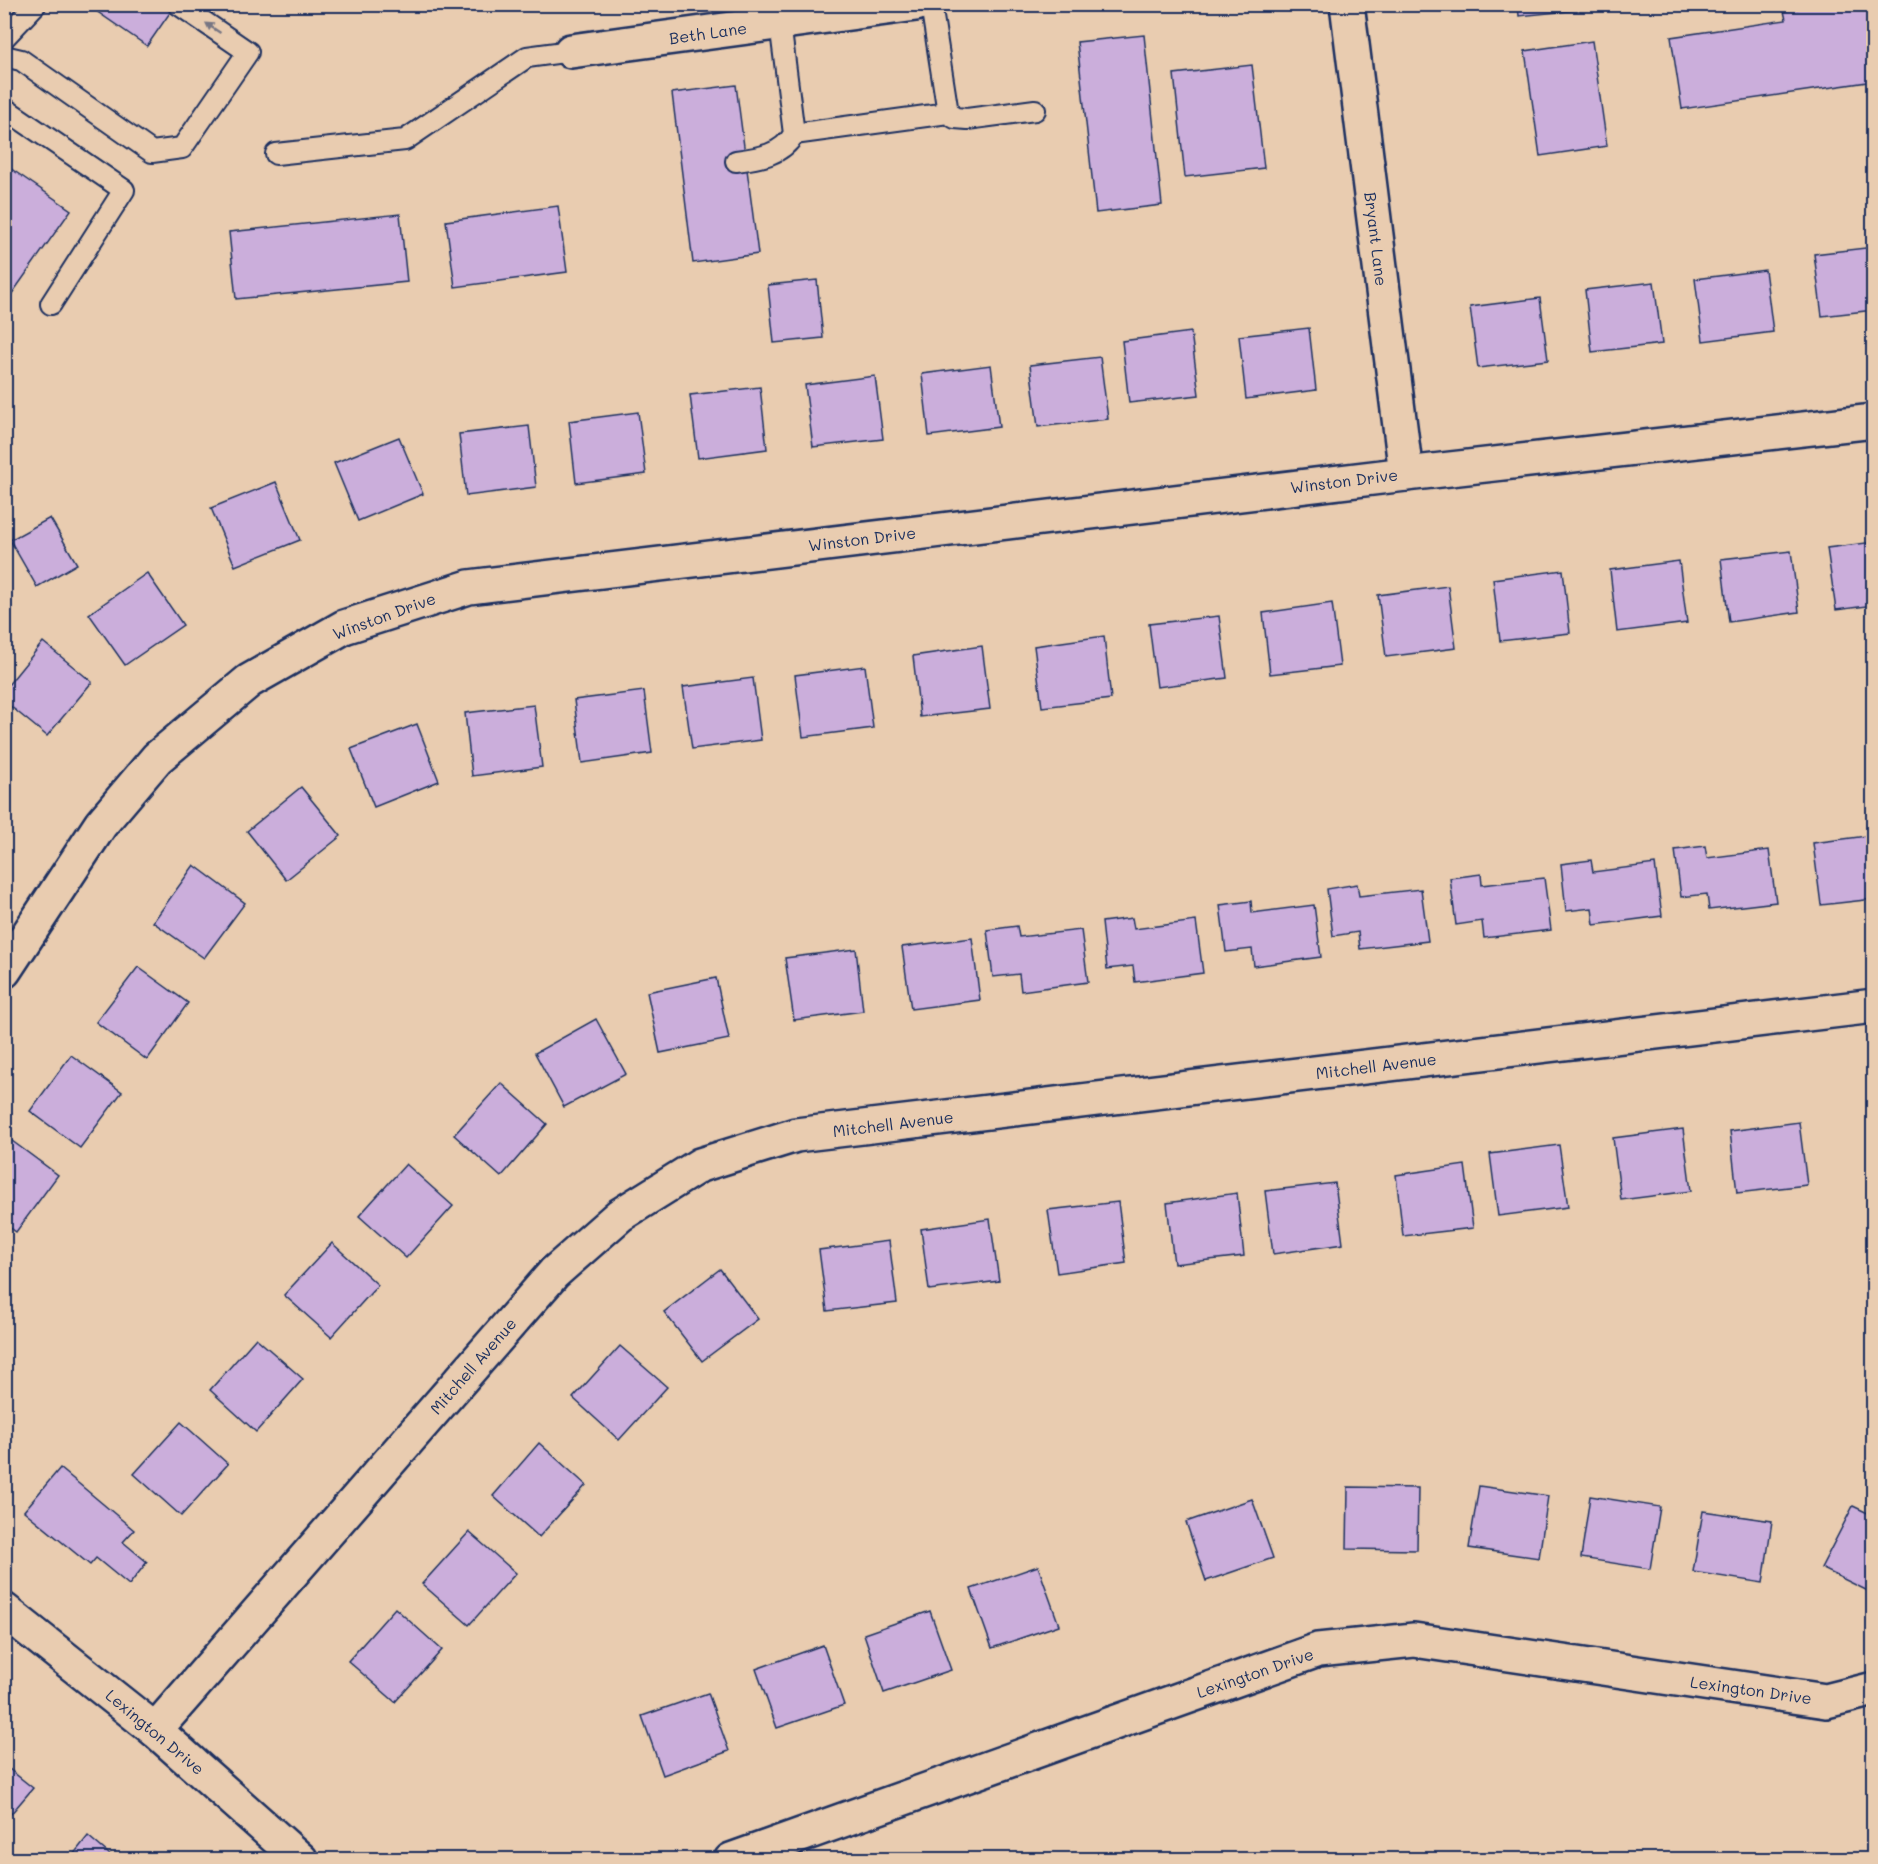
<svg xmlns="http://www.w3.org/2000/svg" width="1878" height="1864" viewBox="0 0 1878 1864" font-family="Mali,sans-serif">
	<style>
		.building { fill: #cbaedb; stroke: #1b2f5e; stroke-width: 1.5 }
		.lines { fill: none; stroke-linecap: round; stroke-linejoin: round }
		.service-casing { stroke: #1b2f5e; stroke-width: 24 }
		.minor-casing { stroke: #1b2f5e; stroke-width: 38 }
		.service { stroke: #e9ccb0; stroke-width: 20 }
		.minor { stroke: #e9ccb0; stroke-width: 33 }
		.oneway { fill: #787683 }
		.labels { text-anchor: middle; stroke-width: 6; stroke-linejoin: round; paint-order: stroke }
		.street-label { font-size: 16px; fill: #1b2f5e; stroke: #e9ccb0 }
	</style>
	<rect width="100%" height="100%" fill="#e9ccb0"/>
	<filter id="ink" filterUnits="userSpaceOnUse"><feTurbulence type="fractalNoise" baseFrequency=".0167" numOctaves="2"/><feDisplacementMap in="SourceGraphic" scale="12" xChannelSelector="R" yChannelSelector="G"/><feConvolveMatrix kernelMatrix="1 2 1 2 8 2 1 2 1" color-interpolation-filters="sRGB"/></filter>
	<g filter="url(#ink)">
		<g class="building">
			<path d="M86 4H176L147 46Z"/>
			<path d="M1518 4H1587L1588 9 1519 16Z"/>
			<path d="M1825 4H1874V81L1682 109 1671 37 1786 20 1784 11Z"/>
			<path d="M1144 35 1162 205 1096 213 1077 42Z"/>
			<path d="M1592 41 1607 146 1540 156 1525 51Z"/>
			<path d="M1252 65 1264 168 1185 177 1174 74Z"/>
			<path d="M736 85 758 254 693 263 672 93Z"/>
			<path d="M4 164 71 210 11 295 4 291Z"/>
			<path d="M558 206 567 272 455 287 446 221Z"/>
			<path d="M400 214 407 282 236 299 229 232Z"/>
			<path d="M1874 247V310L1822 316 1814 254Z"/>
			<path d="M1765 270 1773 332 1703 341 1695 279Z"/>
			<path d="M817 280 823 338 774 343 768 285Z"/>
			<path d="M1654 282 1662 344 1592 352 1585 290Z"/>
			<path d="M1540 298 1548 360 1478 368 1470 307Z"/>
			<path d="M1309 328 1316 390 1246 399 1239 336Z"/>
			<path d="M1191 332 1199 395 1129 403 1122 341Z"/>
			<path d="M1100 357 1108 419 1038 427 1030 365Z"/>
			<path d="M991 365 999 427 929 436 922 374Z"/>
			<path d="M875 376 883 439 813 447 805 385Z"/>
			<path d="M760 387 767 449 698 458 690 395Z"/>
			<path d="M638 412 646 474 576 483 569 421Z"/>
			<path d="M529 426 536 487 466 496 459 434Z"/>
			<path d="M399 437 423 494 358 521 334 463Z"/>
			<path d="M276 482 300 540 235 566 211 508Z"/>
			<path d="M50 518 77 564 37 587 10 540Z"/>
			<path d="M1874 542V605L1836 610 1827 548Z"/>
			<path d="M1791 551 1799 612 1729 622 1721 559Z"/>
			<path d="M1679 561 1687 623 1617 632 1610 570Z"/>
			<path d="M1563 570 1570 633 1500 641 1493 579Z"/>
			<path d="M147 573 183 625 125 665 89 614Z"/>
			<path d="M1448 586 1456 648 1386 657 1378 595Z"/>
			<path d="M1332 603 1340 666 1270 674 1263 613Z"/>
			<path d="M1219 616 1227 678 1157 687 1149 624Z"/>
			<path d="M1104 636 1111 699 1042 707 1034 646Z"/>
			<path d="M43 642 92 682 47 736 4 701V690Z"/>
			<path d="M982 646 990 709 920 717 913 656Z"/>
			<path d="M865 666 873 728 803 737 795 675Z"/>
			<path d="M753 678 761 740 692 749 683 687Z"/>
			<path d="M644 691 652 753 582 763 574 700Z"/>
			<path d="M534 705 542 767 472 776 465 713Z"/>
			<path d="M417 724 439 781 374 807 351 749Z"/>
			<path d="M301 787 341 836 286 880 247 831Z"/>
			<path d="M1874 835V899L1821 905 1813 843Z"/>
			<path d="M1705 846 1707 858 1769 850 1776 902 1709 910 1707 894 1681 897 1675 850Z"/>
			<path d="M1591 860 1593 872 1655 864 1662 916 1594 925 1592 908 1566 911 1561 864Z"/>
			<path d="M194 865 245 903 204 958 153 922Z"/>
			<path d="M1481 874 1482 885 1544 878 1551 930 1484 938 1482 921 1456 925 1450 878Z"/>
			<path d="M1357 884 1359 896 1421 889 1428 941 1360 949 1358 932 1333 936 1327 889Z"/>
			<path d="M1251 901 1252 913 1314 905 1321 957 1254 966 1252 949 1226 952 1220 905Z"/>
			<path d="M1132 918 1134 929 1196 921 1203 973 1135 982 1133 966 1107 969 1102 922Z"/>
			<path d="M1017 926 1019 937 1081 930 1088 982 1021 991 1019 974 993 977 987 930Z"/>
			<path d="M972 938 980 1000 911 1009 902 947Z"/>
			<path d="M856 949 863 1011 794 1020 785 958Z"/>
			<path d="M138 967 188 1003 147 1060 96 1022Z"/>
			<path d="M716 978 729 1039 660 1053 647 992Z"/>
			<path d="M596 1019 626 1074 564 1107 535 1053Z"/>
			<path d="M71 1055 122 1092 80 1148 30 1111Z"/>
			<path d="M501 1083 547 1124 501 1177 454 1135Z"/>
			<path d="M1799 1122 1807 1185 1737 1193 1730 1131Z"/>
			<path d="M1683 1129 1691 1191 1621 1200 1613 1138Z"/>
			<path d="M8 1138 58 1175 16 1232 4 1223V1142Z"/>
			<path d="M1559 1145 1568 1207 1498 1216 1490 1154Z"/>
			<path d="M406 1164 453 1206 406 1258 359 1216Z"/>
			<path d="M1465 1165 1473 1228 1403 1236 1396 1175Z"/>
			<path d="M1335 1183 1343 1244 1273 1254 1265 1191Z"/>
			<path d="M1237 1193 1244 1256 1174 1264 1167 1203Z"/>
			<path d="M1118 1202 1126 1263 1057 1273 1048 1210Z"/>
			<path d="M990 1219 999 1281 929 1290 921 1229Z"/>
			<path d="M889 1241 897 1303 827 1311 819 1250Z"/>
			<path d="M332 1243 378 1285 331 1337 284 1295Z"/>
			<path d="M720 1269 758 1319 702 1361 664 1312Z"/>
			<path d="M256 1338 303 1379 256 1432 210 1390Z"/>
			<path d="M620 1346 667 1387 619 1440 573 1398Z"/>
			<path d="M181 1422 228 1464 181 1516 134 1474Z"/>
			<path d="M539 1443 586 1485 539 1537 493 1496Z"/>
			<path d="M60 1468 134 1530 123 1542 147 1562 129 1585 96 1558 90 1565 24 1511Z"/>
			<path d="M1479 1486 1548 1496 1539 1558 1469 1548Z"/>
			<path d="M1348 1487 1418 1488 1417 1550 1347 1549Z"/>
			<path d="M1590 1496 1660 1507 1650 1569 1581 1558Z"/>
			<path d="M1252 1499 1273 1558 1206 1581 1186 1522Z"/>
			<path d="M1853 1506 1874 1516V1594L1821 1568Z"/>
			<path d="M1703 1511 1772 1521 1763 1583 1693 1572Z"/>
			<path d="M469 1532 516 1573 469 1625 422 1584Z"/>
			<path d="M1038 1566 1059 1625 992 1648 971 1589Z"/>
			<path d="M395 1608 442 1650 395 1702 348 1661Z"/>
			<path d="M930 1611 951 1670 884 1693 864 1634Z"/>
			<path d="M823 1645 844 1705 777 1728 756 1669Z"/>
			<path d="M708 1693 729 1751 663 1775 642 1716Z"/>
			<path d="M4 1765 33 1788 4 1822Z"/>
			<path d="M88 1836 116 1860H69Z"/>
		</g>
		<g class="lines">
			<g class="service-casing">
				<g id="service">
					<path d="M931 4 948 113 955 118 967 119 1035 110"/>
					<path d="M4 38 36 4"/>
					<path d="M4 56 21 60 152 152 182 148 248 52 178 4"/>
					<path d="M4 108 124 190 51 304"/>
					<path d="M794 134 948 113"/>
					<path d="M276 154 405 140 527 57 571 51"/>
					<path d="M736 161C759 158 782 155 794 134L780 23"/>
				</g>
			</g>
			<g class="minor-casing">
				<g id="minor">
					<path d="M1347 4 1406 474"/>
					<path d="M571 51 916 4"/>
					<path d="M4 971 101 824 157 758 249 681 344 627 469 587 1406 474 1874 421"/>
					<path d="M4 1610 155 1730 301 1860"/>
					<path d="M155 1730 554 1273 620 1215 700 1165 796 1135 1874 1006"/>
					<path d="M731 1860 1318 1650 1414 1640 1826 1701 1874 1689"/>
				</g>
			</g>
			<use href="#service" class="service"/>
			<use href="#minor" class="minor"/>
		</g>
		<defs><path id="oneway-solid" d="M-6-.8H1V-3.2L6.5 0L1 3.2V.8H-6Z" transform="scale(1.5)"/></defs>
		<use class="oneway" href="#oneway-solid" transform="translate(213 28) rotate(-146)"/>
	</g>
	<g class="labels">
		<g class="street-label">
			<text transform="translate(708 33) rotate(-8)" y="6">Beth Lane</text>
			<text transform="translate(1376 239) rotate(83)" y="6">Bryant Lane</text>
			<text transform="translate(1344 481) rotate(-7)" y="6">Winston Drive</text>
			<text transform="translate(862 539) rotate(-7)" y="6">Winston Drive</text>
			<text transform="translate(384 616) rotate(-20)" y="6">Winston Drive</text>
			<text transform="translate(1376 1066) rotate(-7)" y="6">Mitchell Avenue</text>
			<text transform="translate(893 1124) rotate(-7)" y="6">Mitchell Avenue</text>
			<text transform="translate(473 1366) rotate(-49)" y="6">Mitchell Avenue</text>
			<text transform="translate(1255 1673) rotate(-19)" y="6">Lexington Drive</text>
			<text transform="translate(1751 1690) rotate(8)" y="6">Lexington Drive</text>
			<text transform="translate(155 1732) rotate(40)" y="6">Lexington Drive</text>
		</g>
	</g>
	<rect width="1878" height="1864" fill="none" stroke="#e9ccb0" stroke-width="24"/>
	<rect x="12" y="12" width="1854" height="1840" fill="none" stroke="#1b2f5e" stroke-width="2" filter="url(#ink)"/>
</svg>
